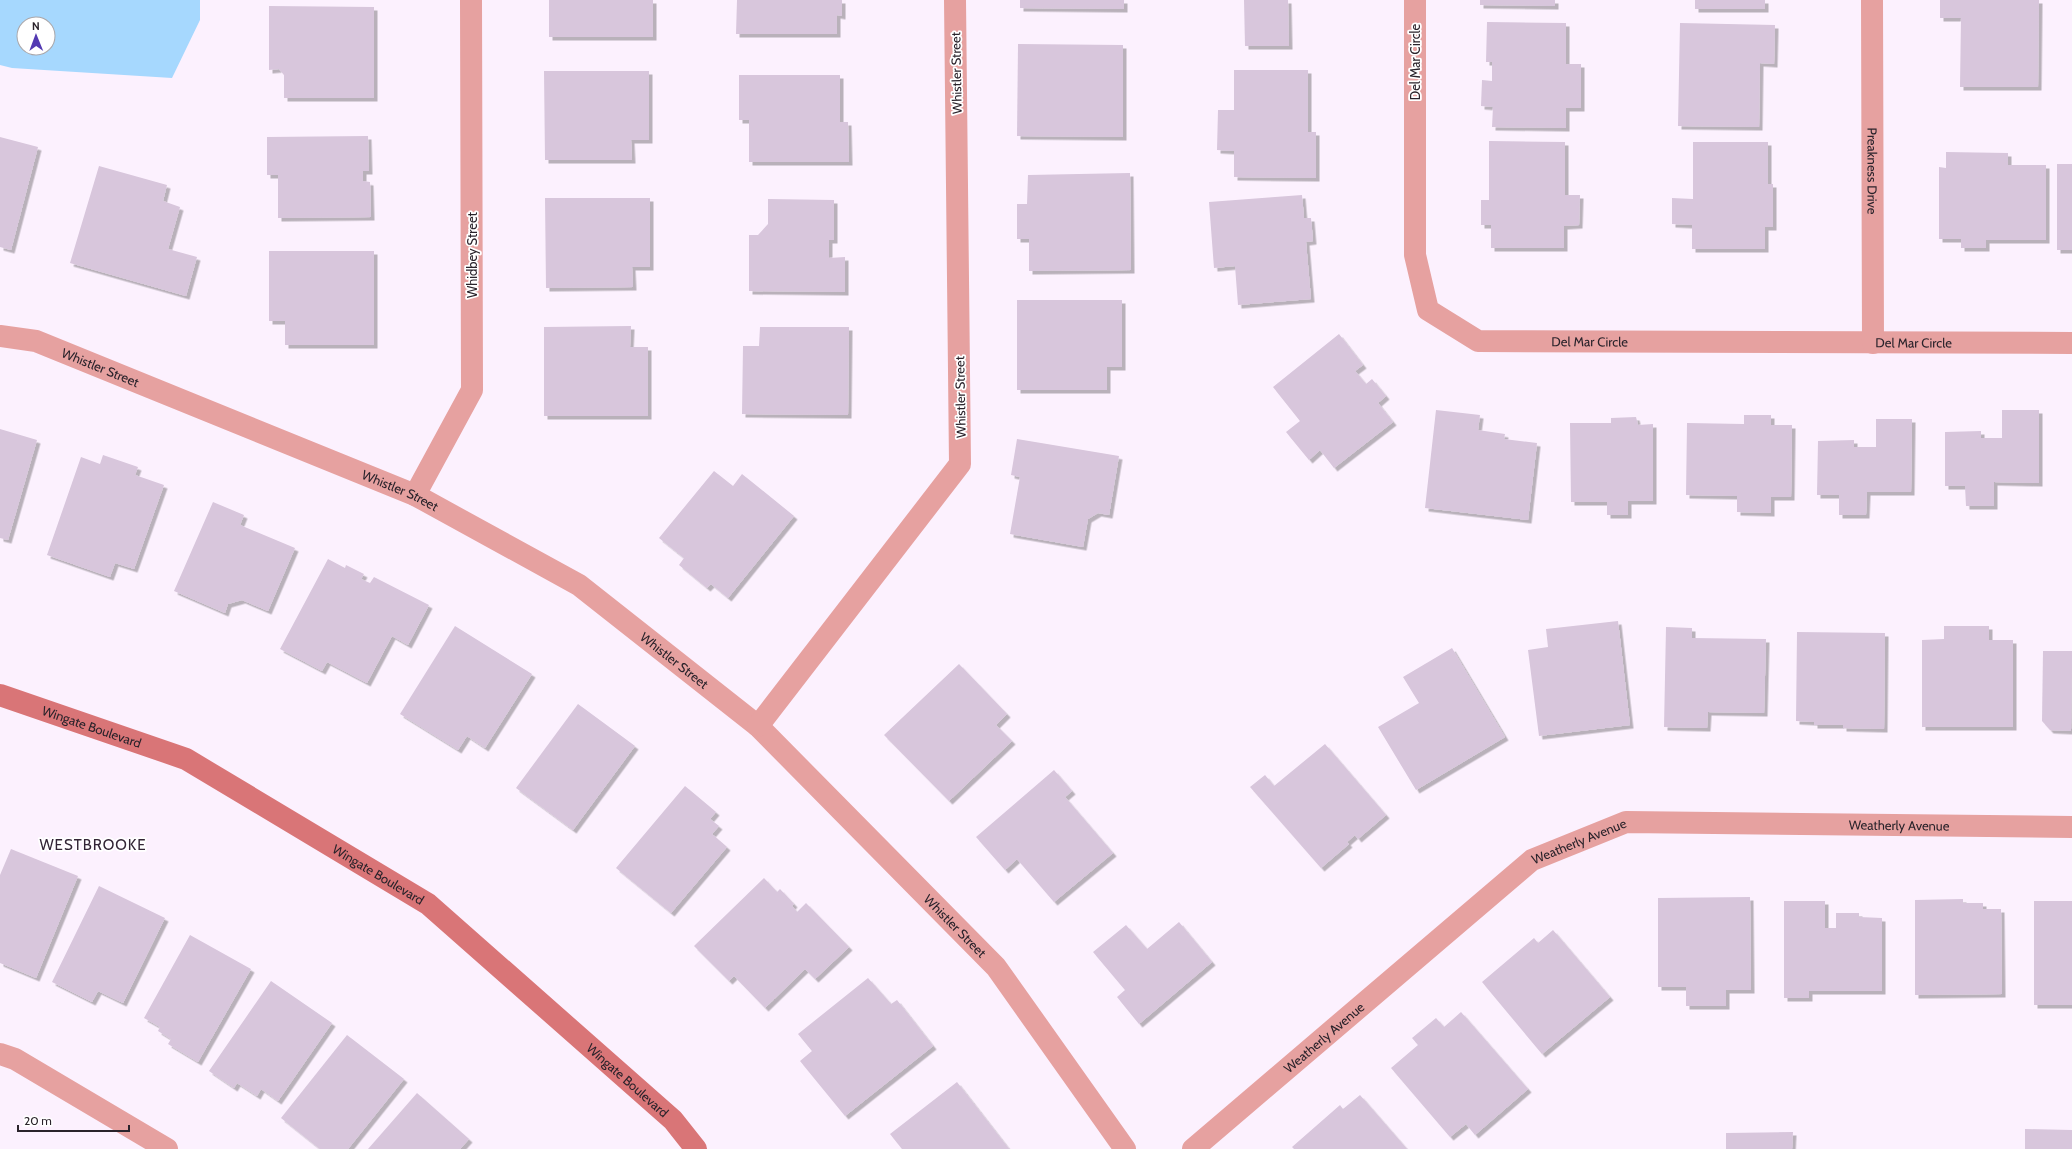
<svg xmlns="http://www.w3.org/2000/svg" width="2072" height="1149" viewBox="0 0 2072 1149" font-family="Cabin,sans-serif">
	<style>
		.water { fill: #a6d8fe; fill-rule: evenodd }
		.building { fill: #d8c6dc; filter: url(#shadow) }
		.lines { fill: none; stroke-linecap: round; stroke-linejoin: round }
		.street { stroke: #e6a1a0; stroke-width: 22 }
		.secondary { stroke: #d97577; stroke-width: 22 }
		.labels { text-anchor: middle; stroke-width: 3.5; stroke-linejoin: round; paint-order: stroke }
		.street-label { font-size: 13px; fill: #2a232b; stroke: #fff }
		.quarter-label { font-size: 15px; letter-spacing: 1px; fill: #322435; stroke: #fff }
	</style>
	<defs>
		<filter id="shadow"><feDropShadow dx="3.5" dy="3.5" stdDeviation="0" flood-color="#0004"/></filter>
	</defs>
	<rect width="100%" height="100%" fill="#fcf1fe"/>
	<path class="water" d="M0 0H200V20L172 78 12 68 0 65ZM24 24H48V48H24Z"/>
	<g class="building">
		<rect x="549" y="0" width="104" height="37"/>
		<path d="M737 0H842V16L837 15V34H736Z"/>
		<path d="M1020 0H1124V9L1020 8Z"/>
		<path d="M1244 0H1288L1289 46H1245Z"/>
		<path d="M1480 0H1555V6L1480 5Z"/>
		<rect x="1695" y="0" width="70" height="9"/>
		<path d="M1940 0H2039L2038 87H1960L1961 18H1940Z"/>
		<path d="M269 6 374 7V98H284V75L279 69 269 70Z"/>
		<path d="M1487 22 1566 23V64H1581V108H1566V128L1492 127 1493 107 1481 106 1482 80 1492 81V62H1486Z"/>
		<path d="M1680 23 1775 25 1774 64 1760 63 1759 127 1678 126Z"/>
		<path d="M1018 44 1123 45V137L1017 136Z"/>
		<path d="M1234 70H1308V132H1316V178L1234 177V151L1217 150 1218 110H1234Z"/>
		<path d="M544 71H649V140H631L632 160H545Z"/>
		<path d="M739 75H840V122H848L849 162H749V120H739Z"/>
		<path d="M368 136 369 171H363V181L370 182 371 217 278 218V175H267V137Z"/>
		<path d="M0 137 38 147 11 250 0 247Z"/>
		<path d="M1489 141 1565 142V195H1580L1579 225 1564 226V248H1491V225H1481V200H1489Z"/>
		<path d="M1693 142H1768V184H1773V227H1765V249H1692V225L1672 224V198L1693 199Z"/>
		<path d="M1946 152 2008 153V165H2046V240H1986V248H1961V239H1939V167L1946 168Z"/>
		<rect x="2057" y="164" width="15" height="86"/>
		<path d="M99 166 167 185 163 201 180 207 168 249 197 257 186 296 70 263Z"/>
		<path d="M1130 173 1131 270 1029 271V239H1017V204H1027L1028 175Z"/>
		<path d="M1302 195 1304 218H1311L1313 241 1306 242 1311 299 1238 305 1235 266 1214 268 1209 202Z"/>
		<path d="M545 198H650V267H632L633 287 546 288Z"/>
		<path d="M768 199 834 200V240H829V258L845 257V292L749 291V235H758L768 224Z"/>
		<path d="M269 251H374V345H285V321H269Z"/>
		<path d="M1017 300H1122V367H1107V390H1017Z"/>
		<path d="M631 326 630 347H648V416H544V327Z"/>
		<path d="M760 327H849L848 415 742 414 743 346H759Z"/>
		<path d="M1339 334 1363 365 1355 371 1366 384 1372 379 1386 396 1378 403 1393 422 1334 468 1320 450 1309 460 1286 432 1300 421 1273 387Z"/>
		<path d="M1436 410 1480 415 1478 430 1505 434 1504 439 1537 443 1528 520 1425 508Z"/>
		<path d="M2002 410H2039V483L1994 482V506H1966L1965 486H1945V432L1981 431V438H2002Z"/>
		<path d="M1744 415H1771V425H1792L1791 497H1771V513L1737 512V496L1686 495 1687 423 1744 424Z"/>
		<path d="M1636 417 1638 425 1653 424V501H1628V515H1607V502H1571L1570 423H1611V418Z"/>
		<path d="M1876 419H1912L1911 492H1867L1866 515H1839V495H1817L1818 441 1854 440V447H1876Z"/>
		<path d="M0 429 37 440 8 540 0 538Z"/>
		<path d="M1017 439 1119 456 1109 515 1098 513 1088 519 1083 547 1010 534 1020 477 1011 475Z"/>
		<path d="M103 455 138 467 135 475 164 485 134 569 115 563 110 577 47 555 81 457 100 464Z"/>
		<path d="M714 471 733 486 742 474 794 516 728 598 711 584 707 588 679 565 684 558 659 538Z"/>
		<path d="M213 502 244 515 240 525 295 548 268 611 242 600 228 604 225 613 174 591Z"/>
		<path d="M328 559 345 568 346 565 364 574 361 579 370 583 374 577 429 605 408 645 392 636 367 683 327 662 322 671 280 649Z"/>
		<path d="M1618 621 1630 725 1539 736 1528 650 1548 647 1546 629Z"/>
		<path d="M455 626 532 674 485 748 467 736 458 750 400 714Z"/>
		<path d="M1944 626H1989V640H2013V727H1922V640L1944 639Z"/>
		<path d="M1666 627 1692 628V638L1766 639 1764 713 1708 712 1707 728 1664 727Z"/>
		<path d="M1797 632 1885 633 1884 729 1843 728V725H1814V722L1796 721Z"/>
		<path d="M1452 648 1505 737 1416 790 1378 727 1419 703 1403 677Z"/>
		<path d="M2043 651H2072L2071 731 2050 730 2042 721Z"/>
		<path d="M959 664 1007 714 996 725 1012 741 949 801 884 735Z"/>
		<path d="M578 704 635 746 573 830 516 788Z"/>
		<path d="M1325 744 1386 815 1358 839 1355 835 1347 842 1349 844 1321 868 1250 787 1265 775 1274 786Z"/>
		<path d="M1054 770 1072 791 1065 797 1113 853 1054 902 1017 859 1005 870 976 837Z"/>
		<path d="M685 786 716 812 710 819 719 826 712 834 727 847 671 913 616 868Z"/>
		<path d="M11 849 78 876 36 978 0 963V875Z"/>
		<path d="M764 878 777 892 780 889 794 904 792 906 797 912 806 903 849 947 815 979 805 969 765 1008 734 976 729 981 694 946Z"/>
		<path d="M99 886 165 918 123 1003 98 991 92 1002 52 982Z"/>
		<path d="M1750 897 1751 990H1726V1006H1686V987H1658V898Z"/>
		<path d="M1963 899V903H1983V909H2001L2002 994 1915 995V900Z"/>
		<path d="M1784 901H1825V928H1836V913H1859V917L1882 918V991H1809V998H1784Z"/>
		<rect x="2034" y="901" width="38" height="104"/>
		<path d="M1179 922 1212 962 1139 1024 1117 997 1125 990 1093 952 1126 925 1147 949Z"/>
		<path d="M1553 930 1610 997 1542 1054 1482 982 1534 938 1538 943Z"/>
		<path d="M190 935 251 969 198 1062 168 1044 171 1039 158 1031 160 1027 144 1018Z"/>
		<path d="M868 978 891 1004 897 1000 933 1046 845 1116 800 1061 812 1051 798 1034Z"/>
		<path d="M271 981 332 1023 278 1101 261 1089 257 1096 237 1083 234 1088 209 1071Z"/>
		<path d="M1461 1012 1528 1089 1475 1135 1466 1124 1450 1137 1391 1068 1418 1045 1412 1038 1436 1018 1444 1027Z"/>
		<path d="M347 1035 404 1079 348 1149H320L281 1118Z"/>
		<path d="M957 1082 1009 1149H902L890 1134Z"/>
		<path d="M417 1093 469 1139 460 1149H368Z"/>
		<path d="M1360 1095 1407 1149H1294L1292 1147 1340 1105 1343 1109Z"/>
		<path d="M2025 1129 2072 1130V1149H2025Z"/>
		<path d="M1793 1132 1792 1149H1726V1133Z"/>
	</g>
	<g class="lines">
		<g class="street">
			<path id="s1" d="M1415 0V255L1428 310 1478 341 2072 343"/>
			<path id="s2" d="M1872 0 1873 343"/>
			<path id="s3" d="M0 336 36 341 415 495 579 585 758 726 996 967 1125 1149"/>
			<path d="M415 495 472 390 471 0"/>
			<path d="M758 726 960 464 955 0"/>
			<path d="M0 1054 15 1059 167 1149"/>
			<path id="s4" d="M1193 1149 1532 860 1626 822 2072 827"/>
		</g>
		<path class="secondary" id="s5" d="M0 695 186 759 428 904 673 1120 696 1149"/>
	</g>
	<g class="labels">
		<g class="street-label">
			<text transform="translate(1415 62) rotate(-90)" y="5">Del Mar Circle</text>
			<text transform="translate(956 73) rotate(-91)" y="5">Whistler Street</text>
			<text dy="5" stroke="none"><textPath href="#s2" startOffset="171">Preakness Drive</textPath></text>
			<text transform="translate(472 255) rotate(-90)" y="5">Whidbey Street</text>
			<text dy="5" stroke="none"><textPath href="#s1" startOffset="482">Del Mar Circle</textPath></text>
			<text dy="5" stroke="none"><textPath href="#s1" startOffset="806">Del Mar Circle</textPath></text>
			<text dy="5" stroke="none"><textPath href="#s3" startOffset="106">Whistler Street</textPath></text>
			<text transform="translate(960 397) rotate(-91)" y="5">Whistler Street</text>
			<text dy="5" stroke="none"><textPath href="#s3" startOffset="430">Whistler Street</textPath></text>
			<text dy="5" stroke="none"><textPath href="#s3" startOffset="754">Whistler Street</textPath></text>
			<text dy="5" stroke="none"><textPath href="#s5" startOffset="97">Wingate Boulevard</textPath></text>
			<text dy="5" stroke="none"><textPath href="#s4" startOffset="820">Weatherly Avenue</textPath></text>
			<text dy="5" stroke="none"><textPath href="#s4" startOffset="496">Weatherly Avenue</textPath></text>
			<text dy="5" stroke="none"><textPath href="#s5" startOffset="421">Wingate Boulevard</textPath></text>
			<text dy="5" stroke="none"><textPath href="#s3" startOffset="1141">Whistler Street</textPath></text>
			<text dy="5" stroke="none"><textPath href="#s4" startOffset="172">Weatherly Avenue</textPath></text>
			<text dy="5" stroke="none"><textPath href="#s5" startOffset="745">Wingate Boulevard</textPath></text>
		</g>
		<g class="quarter-label">
			<text x="93" y="850">WESTBROOKE</text>
		</g>
	</g>
	<g transform="translate(36 36) rotate(359)"><circle r="19" fill="#ffffff" stroke="#aaa7aa"/>
	<path d="M0-3L7 15L0 10L-7 15Z" fill="#533ab2"/>
	<text y="-6" font-size="11" font-weight="bold" text-anchor="middle" fill="#2a232b">N</text>
	</g>
	<path d="M18 1125v6h111v-6" fill="none" stroke="#2a232b" stroke-width="2"/>
	<text x="24" y="1125" font-size="12" fill="#2a232b" stroke="#ffffff" stroke-width="3" paint-order="stroke">20 m</text>
</svg>
